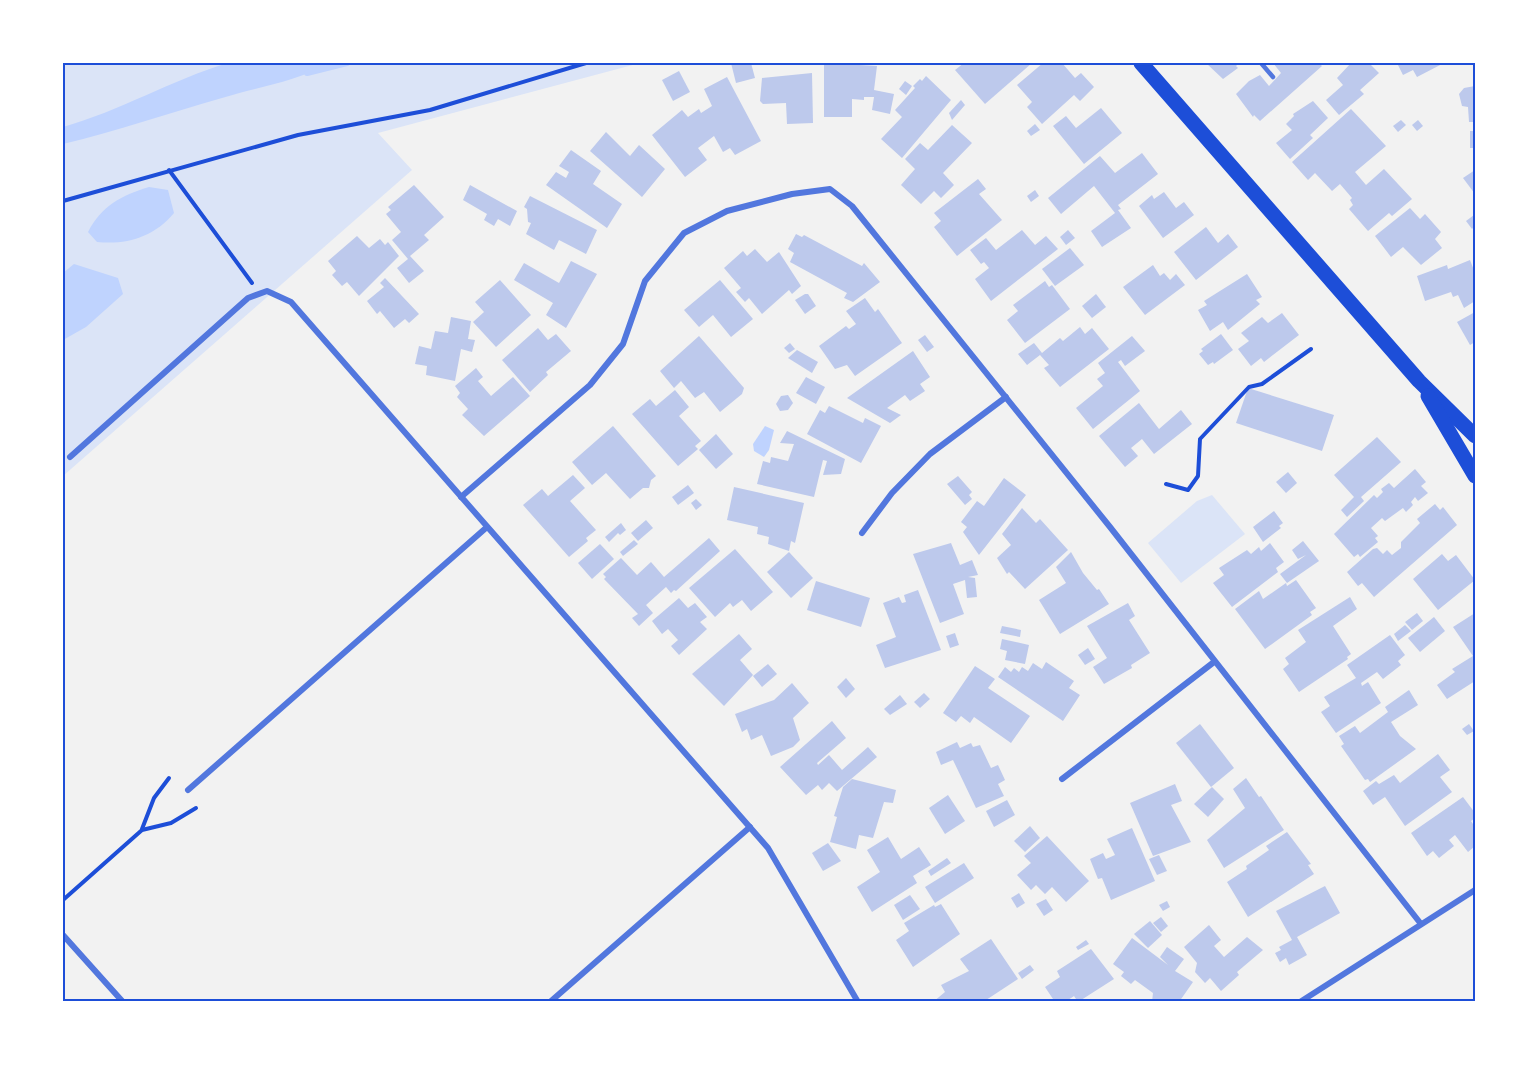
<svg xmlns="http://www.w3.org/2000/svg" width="1538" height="1065" viewBox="0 0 1538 1065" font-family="'Archivo Narrow',sans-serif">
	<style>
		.green { fill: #dbe4f7 }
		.water { fill: #bfd3fe }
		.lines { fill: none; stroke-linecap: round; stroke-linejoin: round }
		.stream { stroke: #bfd3fe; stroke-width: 6 }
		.building { fill: #bdc9ec }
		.path { stroke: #1d4ed8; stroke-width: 4 }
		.service { stroke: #5277de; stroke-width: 4.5 }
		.minor { stroke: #5277de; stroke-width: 6 }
		.primary { stroke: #1d4ed8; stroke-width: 15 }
		.neatline { fill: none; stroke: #1d4ed8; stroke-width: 2 }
	</style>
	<rect width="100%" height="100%" fill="#f2f2f2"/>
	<g class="green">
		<path d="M63 63H640L378 133 412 170 63 476Z"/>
		<path d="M1212 495 1245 534 1181 583 1148 543 1197 501Z"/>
	</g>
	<g class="water">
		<path d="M228 63H331C294 82 262 86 222 98 169 113 117 131 63 144V127C120 111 171 80 228 63Z"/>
		<path d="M149 187 168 190 174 213C154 237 127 245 97 242L88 232C101 206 122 195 149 187Z"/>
		<path d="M74 264 118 278 123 294 86 327 63 340V273Z"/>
		<path d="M765 426 774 430 769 450 764 457 754 451 753 444Z"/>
	</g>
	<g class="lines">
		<path class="stream" d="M307 73 347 63"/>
	</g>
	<g class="building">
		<path d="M731 63H751L755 78 736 83Z"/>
		<path d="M824 63 877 66 874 90 894 94 890 114 872 110 874 97H864V100L852 99V117H824Z"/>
		<path d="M964 63H1032L985 104 955 70Z"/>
		<path d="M1043 63H1062L1075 78 1081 73 1094 87 1080 101 1074 95 1042 124 1027 107 1032 102 1017 85Z"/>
		<path d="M1206 63H1239L1236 66 1238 68 1223 79Z"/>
		<path d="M1273 63H1319L1322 66 1260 121 1254 115 1253 117 1236 94 1249 81 1260 75 1269 86 1281 73Z"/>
		<path d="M1351 63H1369L1379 73 1360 90 1364 94 1339 115 1326 100 1343 85 1337 78Z"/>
		<path d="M1397 63H1444L1417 77 1413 70 1403 75Z"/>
		<path d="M679 71 690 92 673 101 662 80Z"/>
		<path d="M812 73 813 123 787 124 786 103 763 104 760 101 762 78Z"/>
		<path d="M926 76 951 100 902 158 881 139 902 117 895 110 915 88 913 86 920 79 922 81Z"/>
		<path d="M727 77 761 141 735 155 730 148 723 152 714 136 698 148 707 160 685 177 652 135 682 110 688 117 699 109 701 113 712 106 704 89Z"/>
		<path d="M905 81 912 86 906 95 899 89Z"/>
		<path d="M1475 86V122H1469L1468 107 1462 106 1459 94 1464 88Z"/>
		<path d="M961 100 965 105 952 120 949 113Z"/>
		<path d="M1313 101 1328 118 1310 135 1313 138 1290 159 1276 143 1292 130 1286 124 1294 116 1293 114Z"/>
		<path d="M1101 108 1122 133 1084 164 1053 126 1066 116 1076 128Z"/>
		<path d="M1351 109 1386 146 1355 172 1366 185 1384 169 1412 199 1392 216 1389 213 1368 231 1349 209 1353 205 1350 200 1352 198 1340 184 1332 191 1315 173 1308 180 1292 162Z"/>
		<path d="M1401 120 1406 125 1398 132 1393 126Z"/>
		<path d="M1418 120 1423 126 1417 131 1412 125Z"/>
		<path d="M1035 124 1040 130 1031 136 1027 131Z"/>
		<path d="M952 125 972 143 943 173 954 185 941 198 934 191 921 204 901 185 915 169 905 159 920 143 928 150Z"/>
		<rect x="1470" y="131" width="5" height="17"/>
		<path d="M606 132 630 156 639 145 665 169 642 197 590 151Z"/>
		<path d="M571 150 601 171 593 184 622 204 607 228 546 185 556 172 566 178 569 172 559 166Z"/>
		<path d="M1142 153 1158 174 1118 205 1121 209 1118 210 1131 228 1102 247 1091 231 1115 213 1094 186 1061 214 1048 198 1100 156 1115 173Z"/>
		<path d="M1475 170V194L1463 178Z"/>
		<path d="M978 179 986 189 979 194 1002 220 957 256 934 227 941 221 934 213Z"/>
		<path d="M414 185 444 217 424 235 429 240 410 256 424 271 409 283 397 268 408 259 392 240 401 232 386 214 391 210 388 207Z"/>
		<path d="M470 185 517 211 510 226 498 219 494 226 484 220 487 214 463 200Z"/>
		<path d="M1035 190 1039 196 1031 202 1027 196Z"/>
		<path d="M1164 192 1176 208 1184 202 1194 215 1163 238 1139 206 1152 195 1154 199Z"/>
		<path d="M530 196 597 230 586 254 559 240 554 250 526 234 531 223 528 222 527 209 524 207Z"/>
		<path d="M1410 208 1420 219 1425 214 1441 232 1435 239 1442 248 1421 265 1403 247 1391 257 1375 236Z"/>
		<path d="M1474 215 1475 226 1472 229 1466 221Z"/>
		<path d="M1206 227 1218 243 1228 234 1238 247 1196 280 1174 252Z"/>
		<path d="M1022 230 1035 245 1046 236 1058 249 991 301 975 279 989 268 984 262 981 264 970 250 986 238 996 250Z"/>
		<path d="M1068 230 1075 238 1066 245 1060 237Z"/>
		<path d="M796 234 802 237 804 235 862 266 864 263 880 282 853 302 844 298 847 293 790 262 794 253 788 249Z"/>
		<path d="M357 236 369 248 380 239 385 245 388 242 399 256 359 296 347 282 342 286 332 275 336 271 328 261Z"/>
		<path d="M1070 248 1084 265 1055 286 1042 269Z"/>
		<path d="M755 249 767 262 779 252 801 286 792 294 789 290 762 314 749 298 745 302 736 292 741 288 724 268 743 251 747 256Z"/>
		<path d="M1470 260 1475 273V301L1464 308 1458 295 1453 297 1451 292 1425 301 1417 276 1447 265 1448 269Z"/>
		<path d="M571 261 597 274 566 328 546 315 553 303 514 280 524 263 559 283Z"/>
		<path d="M1153 265 1160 276 1164 273 1170 280 1176 274 1185 285 1145 315 1123 287Z"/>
		<path d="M1247 274 1262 297 1256 300 1260 304 1228 330 1223 322 1210 331 1198 310 1207 305 1204 301Z"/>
		<path d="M385 278 419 314 409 323 405 319 394 328 380 311 377 314 367 301 384 287 380 283Z"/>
		<path d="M500 280 531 315 496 347 473 322 484 312 475 302Z"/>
		<path d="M720 280 753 319 731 337 713 315 699 327 684 310Z"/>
		<path d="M1045 281 1049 287 1052 285 1070 309 1025 343 1007 320 1018 311 1013 305Z"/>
		<path d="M805 294H808L816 306 805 314 795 300Z"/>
		<path d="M1096 294 1106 307 1092 318 1082 306Z"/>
		<path d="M865 298 875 312 878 309 902 343 855 376 847 365 835 369 819 346 846 326 849 329 856 324 846 311Z"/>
		<path d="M1475 312V342L1470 345 1457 322Z"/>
		<path d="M1282 313 1299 335 1264 362 1261 358 1251 366 1238 349 1249 341 1241 333 1262 317 1268 323Z"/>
		<path d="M451 317 471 321 468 339 475 340 472 352 461 349 455 381 426 375 427 366 415 364 419 346 431 349 435 331 448 333Z"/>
		<path d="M1080 327 1085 334 1092 328 1109 349 1060 387 1044 368 1049 365 1040 355 1027 365 1018 354 1034 343 1042 353 1060 338 1063 341Z"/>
		<path d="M538 328 548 340 556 334 571 351 546 372 548 375 530 392 502 360Z"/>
		<path d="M1221 334 1233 350 1214 364 1213 362 1208 365 1199 354 1203 351 1201 349Z"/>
		<path d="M925 335 934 347 927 352 918 340Z"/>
		<path d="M699 336 744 388 742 394 720 412 704 392 695 398 681 381 674 388 660 371Z"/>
		<path d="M1132 336 1145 351 1125 366 1121 360 1118 362 1140 391 1093 429 1076 408 1103 386 1097 379 1105 373 1098 363Z"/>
		<path d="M790 343 795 349 789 353 784 348Z"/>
		<path d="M797 350 818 362 812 373 788 358Z"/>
		<path d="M913 351 930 377 920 384 925 391 910 401 905 395 887 408 901 415 890 423 847 398Z"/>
		<path d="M476 368 483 377 478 381 491 396 513 377 530 396 484 436 462 415 468 409 457 397 460 393 455 386Z"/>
		<path d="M806 377 825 387 816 404 796 393Z"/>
		<path d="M1248 388 1334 415 1322 451 1236 423Z"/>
		<path d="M675 390 689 407 679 416 701 441 695 446 698 449 678 466 632 414 650 399 656 406Z"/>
		<path d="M788 395 793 403 788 410 780 411 776 404 781 396Z"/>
		<path d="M1139 403 1159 429 1181 410 1192 424 1154 454 1142 439 1131 448 1138 456 1125 467 1099 436Z"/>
		<path d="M829 406 863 423 865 418 881 426 861 463 807 434 820 410 825 413Z"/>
		<path d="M613 426 656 476 651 480 649 488H643L630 499 606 473 592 485 572 462Z"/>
		<path d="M787 431 845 459 841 474 823 475 827 461 823 460 814 497 757 484 763 461 770 463 771 457 788 461 794 444 780 443Z"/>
		<path d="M716 434 733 454 716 469 699 450Z"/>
		<path d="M1377 437 1401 462 1361 497 1364 501 1347 517 1341 510 1354 497 1334 475Z"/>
		<path d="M1415 469 1426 482 1421 486 1428 493 1418 501 1415 497 1411 502 1413 505 1406 512 1403 508 1385 521 1382 518 1371 528 1378 536 1375 538 1378 542 1360 557 1358 554 1354 557 1334 534 1374 495 1377 498 1383 492 1381 489 1389 483 1394 488Z"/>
		<path d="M1288 472 1297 483 1286 493 1276 482Z"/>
		<path d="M573 475 585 488 570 501 596 530 586 538 588 541 569 557 523 505 542 489 548 496Z"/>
		<path d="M958 476 972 492 969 495 972 499 965 505 947 484Z"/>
		<path d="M1004 478 1026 495 979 555 963 532 967 527 961 522 977 501 984 506Z"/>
		<path d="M688 485 694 493 678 505 672 497Z"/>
		<path d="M734 487 804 503 795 543 791 541 789 551 768 544 769 537 757 534 758 527 727 520Z"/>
		<path d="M696 499 702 505 696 510 691 503Z"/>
		<path d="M1435 504 1440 510 1443 507 1457 525 1374 597 1362 583 1358 586 1347 572 1373 549 1377 548 1383 554 1387 550 1392 555 1401 548V542L1420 523 1417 519Z"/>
		<path d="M1022 508 1036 523 1040 519 1068 550 1025 589 1009 572 1007 574 997 558 1011 545 1002 534Z"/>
		<path d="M1274 511 1283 523 1279 526 1281 528 1263 542 1253 527Z"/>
		<path d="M646 520 653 528 638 541 631 533Z"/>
		<path d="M621 523 626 530 620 535 618 533 609 542 605 537Z"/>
		<path d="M709 538 720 551 676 591 674 590 671 593 666 587 646 605 653 613 639 626 632 618 638 614 604 579 606 577 603 574 621 558 637 575 651 562 664 577Z"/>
		<path d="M634 540 638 544 623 556 620 552Z"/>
		<path d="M1303 541 1319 561 1287 583 1280 574 1306 555 1298 559 1292 550Z"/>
		<path d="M951 543 960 565 972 560 978 575 968 577 975 578 977 597 967 598 965 580 953 584 964 614 940 623 913 554Z"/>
		<path d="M1270 543 1284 562 1276 568 1278 572 1232 607 1213 583 1224 575 1219 568 1247 550 1251 554 1259 547 1261 551Z"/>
		<path d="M600 544 614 559 592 579 578 563Z"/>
		<path d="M735 549 773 592 751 611 742 600 733 607 730 603 715 617 689 588Z"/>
		<path d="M789 552 813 578 791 598 767 572Z"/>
		<path d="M1071 552 1083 573 1097 590 1099 589 1109 604 1060 634 1039 600 1066 583 1056 567Z"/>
		<path d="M1442 554 1448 561 1456 555 1475 580 1438 610 1413 579Z"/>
		<path d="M1296 580 1316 608 1310 612 1312 615 1265 649 1235 609 1259 591 1263 599 1286 583 1287 586Z"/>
		<path d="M816 581 870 598 861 627 807 610Z"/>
		<path d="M918 590 941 650 885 668 876 645 896 637 883 603 899 597 902 603 906 602 904 595Z"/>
		<path d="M1350 597 1357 609 1333 626 1351 654 1347 657 1348 659 1299 692 1283 669 1289 664 1285 658 1306 642 1298 630Z"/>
		<path d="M679 598 688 608 695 603 707 617 700 622 707 629 679 655 671 646 678 640 668 629 662 634 652 621Z"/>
		<path d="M1128 603 1135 616 1129 620 1150 653 1131 665 1132 668 1104 684 1093 667 1107 658 1087 626Z"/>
		<path d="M1417 613 1423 621 1412 630 1405 622Z"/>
		<path d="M1475 613V681L1447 699 1437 685 1455 672 1452 669 1473 656 1453 627Z"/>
		<path d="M1434 617 1445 631 1420 652 1408 638Z"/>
		<path d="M1405 625 1411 631 1398 641 1394 634Z"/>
		<path d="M1002 626 1021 630 1020 637 1000 633Z"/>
		<path d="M955 633 959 645 950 648 946 636Z"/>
		<path d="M739 634 752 649 740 660 753 675 724 706 692 674Z"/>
		<path d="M1390 635 1405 655 1398 661 1401 665 1383 679 1377 672 1361 683 1362 686 1368 682 1381 703 1336 733 1321 712 1330 706 1324 697 1356 678 1347 665Z"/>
		<path d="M1002 639 1029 645 1025 664 1005 660 1007 651 1000 649Z"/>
		<path d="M1088 648 1095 659 1085 665 1078 655Z"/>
		<path d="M1046 662 1074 681 1069 688 1080 695 1063 721 998 677 1005 667 1011 672 1014 668 1019 672 1022 667 1028 671 1033 663 1042 669Z"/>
		<path d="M768 664 777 674 762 687 753 676Z"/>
		<path d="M975 666 995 679 988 688 1030 716 1011 743 974 717 970 723 961 716 956 722 943 713Z"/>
		<path d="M846 678 855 689 846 698 837 687Z"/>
		<path d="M792 683 809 703 793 718 800 740 793 747 771 756 762 735 751 740 747 729 742 732 735 714 774 700Z"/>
		<path d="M1409 690 1418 705 1391 722 1400 736 1416 749 1370 782 1368 779 1365 780 1341 746 1344 744 1339 736 1355 726 1360 733 1388 712 1385 707Z"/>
		<path d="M924 693 930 699 920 708 914 702Z"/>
		<path d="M900 695 907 704 890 715 884 709Z"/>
		<path d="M832 721 846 738 817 763 818 765 829 755 842 770 868 747 877 757 837 791 829 783 822 790 818 785 806 795 780 767Z"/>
		<path d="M1200 724 1234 768 1211 787 1176 743Z"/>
		<path d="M1469 724 1474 731 1467 735 1462 729Z"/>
		<path d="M957 742 960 748 971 743 973 747 980 745 991 768 998 765 1005 780 998 784 1004 796 976 808 953 760 941 765 936 752Z"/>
		<path d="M1438 754 1450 770 1440 777 1452 792 1405 826 1385 797 1373 805 1363 791 1376 781 1379 784 1394 775 1400 783Z"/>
		<path d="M1246 778 1259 797 1261 796 1284 830 1224 868 1207 840 1245 808 1233 789Z"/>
		<path d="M852 779 896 790 893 803 884 802 873 838 859 835 856 849 830 842 837 817 834 816 843 787Z"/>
		<path d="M1175 784 1182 801 1171 805 1191 842 1153 856 1130 803Z"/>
		<path d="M1212 787 1224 799 1208 817 1194 804Z"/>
		<path d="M948 795 965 821 945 834 929 808Z"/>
		<path d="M1463 797 1475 813V818L1471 821 1475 827V846L1468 852 1455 835 1449 840 1454 846 1439 858 1433 851 1427 856 1411 833Z"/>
		<path d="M1007 800 1015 815 994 827 986 811Z"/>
		<path d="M1030 826 1040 838 1025 852 1014 841Z"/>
		<path d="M1132 828 1155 881 1111 900 1102 878 1098 879 1090 859 1103 853 1106 859 1115 855 1107 839Z"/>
		<path d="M1287 832 1311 864 1308 865 1314 874 1248 917 1227 882 1247 869 1246 866 1269 850 1266 846Z"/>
		<path d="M1047 836 1089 881 1066 902 1052 887 1045 894 1036 885 1031 890 1017 875 1031 863 1024 856Z"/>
		<path d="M888 837 901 859 919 847 931 865 913 876 917 883 872 912 857 887 880 872 867 850Z"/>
		<path d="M828 843 841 861 823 871 812 853Z"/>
		<path d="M1159 855 1167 871 1157 875 1149 859Z"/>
		<path d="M947 858 951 863 931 876 928 871Z"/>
		<path d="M964 863 974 878 935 903 925 887Z"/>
		<path d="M1325 886 1340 913 1297 937 1307 955 1289 965 1286 958 1280 962 1275 953 1281 950 1279 947 1292 940 1276 911Z"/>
		<path d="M1019 893 1025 903 1017 908 1011 898Z"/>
		<path d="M910 895 920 909 903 920 894 905Z"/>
		<path d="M1046 899 1053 910 1044 916 1036 904Z"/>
		<path d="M1167 901 1170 907 1163 911 1159 905Z"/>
		<path d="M941 904 960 934 913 967 896 940 909 931 904 923 934 905 935 907Z"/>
		<path d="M1161 917 1168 926 1161 932 1153 923Z"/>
		<path d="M1150 921 1162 935 1148 948 1134 934Z"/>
		<path d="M1209 925 1221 940 1214 946 1224 957 1247 937 1263 950 1237 972 1239 975 1221 991 1210 978 1205 983 1195 972 1197 963 1184 947Z"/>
		<path d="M1132 938 1168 965 1160 957 1167 947 1184 959 1175 971 1193 982 1179 1002H1152L1153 993 1135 980 1131 984 1121 976 1124 972 1113 964Z"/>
		<path d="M991 939 1018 979 983 1002H933L945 992 941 985 969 971 960 959Z"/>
		<path d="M1086 940 1089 944 1078 950 1076 947Z"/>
		<path d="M1091 949 1114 979 1078 1002 1074 996 1065 1002H1055L1045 987 1060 977 1057 971Z"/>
		<path d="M1030 965 1034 970 1022 979 1018 973Z"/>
	</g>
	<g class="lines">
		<g class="path">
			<path d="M169 170 252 283"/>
			<path d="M63 201 298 135 430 110 586 63"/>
			<path d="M1166 484 1188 490 1198 476 1200 439 1249 387 1262 384 1311 349"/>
			<path d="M142 829 154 798 169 778"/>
			<path d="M63 900 142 830 171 823 196 808"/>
		</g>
		<path class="service" d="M1261 63 1273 77"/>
		<g class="minor">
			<path d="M70 457 248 298 267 291 291 302 768 848 858 1002"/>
			<path d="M461 497 590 385 623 344 645 281 684 233 727 211 792 194 830 189 852 206 1110 527 1421 924"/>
			<path d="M862 533 892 493 930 454 1006 397"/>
			<path d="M1062 779 1214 662"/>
			<path d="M188 790 487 527"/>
			<path d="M63 935 123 1002"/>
			<path d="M550 1002 750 827"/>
			<path d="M1300 1002 1475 890"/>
		</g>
		<g class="primary">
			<path d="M1141 63 1419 381 1475 436"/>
			<path d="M1428 396 1475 476"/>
		</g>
	</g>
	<rect width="1538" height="1065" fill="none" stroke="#ffffff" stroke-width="129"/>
	<rect x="64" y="64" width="1410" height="936" class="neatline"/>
</svg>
